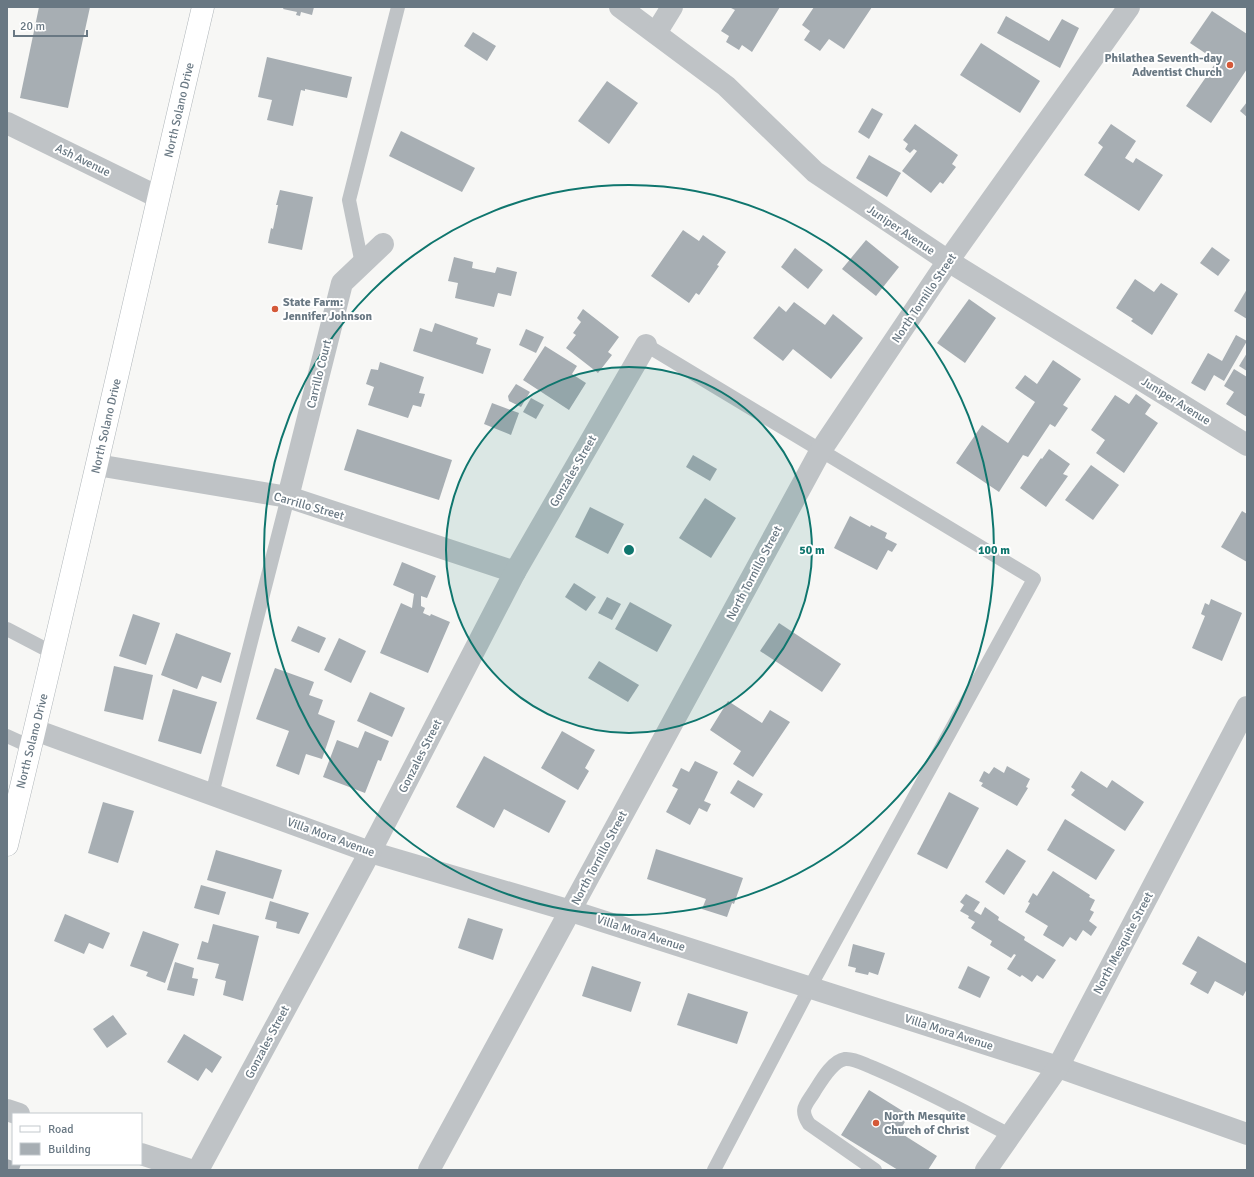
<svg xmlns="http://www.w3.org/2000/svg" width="1254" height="1177" viewBox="0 0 1254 1177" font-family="Signika,sans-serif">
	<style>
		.building { fill: #a7aeb3 }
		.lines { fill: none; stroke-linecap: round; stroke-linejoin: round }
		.secondary-casing { stroke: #b1b7bb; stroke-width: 23 }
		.service { stroke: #bfc3c6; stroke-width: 14 }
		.minor { stroke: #bfc3c6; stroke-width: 22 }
		.tertiary { stroke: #bfc3c6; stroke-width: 22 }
		.secondary { stroke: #fff; stroke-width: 22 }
		.ring { fill: none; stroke: #0f766e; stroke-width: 2 }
		.poi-dot { fill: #d45938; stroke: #fff; stroke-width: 1.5 }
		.labels { text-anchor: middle; stroke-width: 4; stroke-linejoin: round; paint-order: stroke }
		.poi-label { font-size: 12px; font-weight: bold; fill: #697883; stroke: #fff; text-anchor: start }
		.street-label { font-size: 12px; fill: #697883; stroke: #fff }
		.centre { fill: #0f766e; stroke: #fff; stroke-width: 2 }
		.ring-label { font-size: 12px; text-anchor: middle; font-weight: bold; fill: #0f766e; stroke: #fff; stroke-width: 4; stroke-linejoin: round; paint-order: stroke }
	</style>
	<rect width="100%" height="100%" fill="#f7f7f5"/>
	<g class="building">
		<path d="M39 7H90L68 108 20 98Z"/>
		<path d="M284 7H314L312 15 301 12 300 16 296 15 297 12 283 9Z"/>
		<path d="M729 7H780L752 52 742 45 739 50 726 42 729 36 721 31 735 10Z"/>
		<path d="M814 7H872L844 49 829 39 820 51 804 40 810 31 802 25Z"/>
		<path d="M1212 11 1247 34V69L1211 123 1186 106 1217 61 1190 43Z"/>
		<path d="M1006 16 1049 41 1062 19 1079 28 1060 68 997 33Z"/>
		<path d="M473 32 496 46 487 61 464 46Z"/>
		<path d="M981 43 1040 81 1020 113 960 75Z"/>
		<path d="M267 57 352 77 347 98 305 89V91L301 90 293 126 267 120 272 100 258 97Z"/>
		<path d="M607 81 638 103 609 144 578 121Z"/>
		<path d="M1247 102V117L1240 111Z"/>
		<path d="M872 108 883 114 869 139 858 132Z"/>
		<path d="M915 124 958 155 952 164 956 167 943 184 940 182 931 193 902 171 917 151 914 149 910 153 905 149 908 144 903 140Z"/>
		<path d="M1111 124 1136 141 1125 158 1133 163 1136 158 1163 175 1139 211 1084 175 1103 147 1098 143Z"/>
		<path d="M401 131 475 168 462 192 389 156Z"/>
		<path d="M869 155 901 173 887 197 856 178Z"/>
		<path d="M280 190 313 197 302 250 268 243 271 228 273 229 278 205H276Z"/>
		<path d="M683 230 699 241 703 235 726 252 717 265 719 266 699 295 696 293 689 303 651 276Z"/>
		<path d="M866 240 899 267 876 296 842 269Z"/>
		<path d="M1212 247 1230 260 1218 276 1200 263Z"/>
		<path d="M795 248 823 270 808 289 781 267Z"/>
		<path d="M454 257 473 262 472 268 495 273 497 267 517 272 511 296 498 293 494 307 455 298 458 283 448 281Z"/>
		<path d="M1135 279 1154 292 1161 283 1178 294 1152 335 1131 321 1133 319 1116 308Z"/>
		<path d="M1247 289V319L1234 311Z"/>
		<path d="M969 299 996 318 965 363 937 343Z"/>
		<path d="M794 302 825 325 833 314 863 338 831 379 793 349 783 361 753 338 779 306 786 312Z"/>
		<path d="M583 309 619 337 608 352 612 355 598 373 566 348 576 335 573 333 581 322 577 318Z"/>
		<path d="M435 323 478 338 476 344 491 349 483 374 413 351 420 328 432 332Z"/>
		<path d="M526 329 544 337 536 353 519 345Z"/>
		<path d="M1236 335 1247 341 1224 381 1214 375 1205 391 1191 383 1208 353 1222 361Z"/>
		<path d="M545 346 577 366 572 374 586 383 569 410 523 380Z"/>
		<path d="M1247 353V371L1239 366Z"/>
		<path d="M1053 360 1081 379 1063 405 1068 408 1055 427 1050 424 1028 457 1023 455 999 492 956 463 982 425 1008 443 1035 402 1015 388 1025 375 1037 384Z"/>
		<path d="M380 362 424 377 419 393 425 394 421 407 413 405 408 418 368 405 374 387 366 384 371 369 378 370Z"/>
		<path d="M1234 369 1247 377V417L1226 404 1234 392 1224 386Z"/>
		<path d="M516 384 530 392 521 407 509 401 508 396Z"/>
		<path d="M1136 394 1151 405 1145 414 1158 423 1124 473 1096 453 1105 440 1091 430 1115 395 1129 404Z"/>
		<path d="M531 398 544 405 536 419 523 412Z"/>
		<path d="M492 403 519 413 511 435 484 424Z"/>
		<path d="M357 429 452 460 439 500 344 470Z"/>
		<path d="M1049 449 1070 464 1063 474 1068 476 1046 507 1020 488 1041 458 1042 459Z"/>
		<path d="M693 455 717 469 710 481 686 467Z"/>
		<path d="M1091 465 1119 485 1093 520 1065 500Z"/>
		<path d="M705 498 736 518 711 558 679 538Z"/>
		<path d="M590 507 624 524 608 554 575 537Z"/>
		<path d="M1242 511 1247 514V562L1221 547Z"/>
		<path d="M850 516 870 527 871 525 887 533 885 538 897 544 892 552 888 550 877 570 834 548Z"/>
		<path d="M402 562 436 576 427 598 421 596V606L425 608 423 613 430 616 431 614 450 622 428 673 380 653 401 603 412 608 414 594 393 585Z"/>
		<path d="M574 583 596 597 586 611 565 597Z"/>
		<path d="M607 597 621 604 612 620 598 613Z"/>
		<path d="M1211 599 1242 613 1222 661 1192 648 1205 616 1201 614 1205 603 1209 605Z"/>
		<path d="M630 602 672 625 657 652 615 629Z"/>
		<path d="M133 614 160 623 146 665 119 656Z"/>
		<path d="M779 623 841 664 822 692 760 651Z"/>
		<path d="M298 626 326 638 319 653 291 641Z"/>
		<path d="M176 633 231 653 221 683 202 676 197 689 161 675Z"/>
		<path d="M339 638 366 651 351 683 324 670Z"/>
		<path d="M599 661 639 685 628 702 588 678Z"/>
		<path d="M114 666 153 675 143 720 104 711Z"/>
		<path d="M275 668 314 682 309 695 323 700 318 714 335 721 322 759 306 754 299 775 276 766 289 731 256 719Z"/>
		<path d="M173 689 217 702 201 754 158 741Z"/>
		<path d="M370 692 405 708 392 737 357 721Z"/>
		<path d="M728 701 762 723 770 710 790 722 753 777 733 764 741 751 710 730Z"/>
		<path d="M365 731 389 741 381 761 378 760 365 793 323 777 337 740 358 748Z"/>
		<path d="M562 731 595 750 585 768 589 771 578 790 541 768Z"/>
		<path d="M484 756 566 801 549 833 504 809 494 828 456 807Z"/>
		<path d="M695 761 718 772 704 801 711 804 707 812 699 808 690 825 666 812 678 789 672 786 681 768 689 772Z"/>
		<path d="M1007 766 1030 779 1026 787 1028 788 1017 806 981 786 983 783 979 781 984 771 989 774 994 767 1004 773Z"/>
		<path d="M1081 771 1107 788 1112 780 1144 802 1125 831 1071 795 1075 790 1071 787Z"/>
		<path d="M738 780 763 794 754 808 730 793Z"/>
		<path d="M949 792 979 808 947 869 917 854Z"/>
		<path d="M103 802 134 811 118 863 88 853Z"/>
		<path d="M1065 819 1115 850 1096 880 1047 850Z"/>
		<path d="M656 849 743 878 734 904 732 903 727 917 702 909 706 899 647 879Z"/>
		<path d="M1007 849 1026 861 1004 895 985 882Z"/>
		<path d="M216 850 282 870 273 899 207 880Z"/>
		<path d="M1053 871 1090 895 1089 897 1095 900 1090 910 1094 912 1089 921 1097 927 1091 936 1083 930 1076 941 1070 937 1063 947 1043 935 1048 926 1025 912 1030 903 1028 902 1033 893 1037 896Z"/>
		<path d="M201 885 226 892 219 915 194 908Z"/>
		<path d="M966 894 980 902 974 911 981 915 985 907 999 917 998 920 1025 937 1024 940 1056 960 1043 979 1037 975 1032 982 1022 975 1020 977 1007 969 1016 955 1014 954 1011 958 990 945 992 941 971 928 975 922 968 918 969 916 960 911 964 905 960 902Z"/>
		<path d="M270 901 309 913 299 934 276 928 277 922 265 919Z"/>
		<path d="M65 914 110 933 103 949 89 943 84 954 54 941Z"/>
		<path d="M468 918 503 929 493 960 458 948Z"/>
		<path d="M213 924 259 936 243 1001 223 995 226 981 215 978 219 964 197 959 202 941 208 943Z"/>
		<path d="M143 931 179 944 165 983 146 976 148 972 130 966Z"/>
		<path d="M1198 936 1247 964V989L1243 996 1215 981 1208 994 1190 984 1197 972 1182 964Z"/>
		<path d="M853 944 885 953 878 975 869 972 868 975 855 972 856 968 848 966Z"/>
		<path d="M175 962 194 968 192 978 198 979 194 996 167 990Z"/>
		<path d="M592 966 641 982 631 1012 582 996Z"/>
		<path d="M968 966 990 977 980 998 958 988Z"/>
		<path d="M688 993 748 1012 737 1044 677 1025Z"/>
		<path d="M113 1015 127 1034 107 1048 93 1029Z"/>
		<path d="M184 1034 222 1057 212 1073 206 1068 198 1081 167 1062Z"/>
		<path d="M869 1090 909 1115 899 1132 937 1156 928 1170H898L841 1135Z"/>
		<path d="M7 1159 13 1161V1164H21L19 1170H7Z"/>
	</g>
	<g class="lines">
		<g class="secondary-casing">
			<path id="secondary" d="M7 845C75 566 137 286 203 7"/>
		</g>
		<g class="service">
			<path d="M362 264 349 200 398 7"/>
			<path d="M646 345 1034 579 810 987 714 1170"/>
			<path d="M7 629 53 653"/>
			<path d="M7 736 31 747"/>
			<path d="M212 794 288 497"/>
			<path d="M875 1170 809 1124C799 1109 806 1105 814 1092 821 1081 832 1061 845 1059 855 1058 865 1065 874 1068 921 1088 965 1112 1010 1135"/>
		</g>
		<g class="minor">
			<path d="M620 7 726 86 815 172 948 261 1247 445"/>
			<path d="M656 33 672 7"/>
			<path d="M7 123 158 197"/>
			<path d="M97 465 288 497 515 572"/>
			<path d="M288 497 342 283 383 244"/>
			<path d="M35 730 370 852 571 911 1058 1067 1247 1134"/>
			<path d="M7 1110 19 1114"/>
			<path d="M141 1154 190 1170"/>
			<path d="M198 1170 370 852 515 572 646 345"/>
			<path d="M429 1170 821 450 948 261 1129 7"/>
		</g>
		<path class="tertiary" d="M986 1170 1058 1067 1247 707"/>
		<use href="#secondary" class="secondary"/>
	</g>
	<circle cx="629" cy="550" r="183" fill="#0f766e" fill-opacity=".12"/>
	<g class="ring">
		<circle cx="629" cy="550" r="183"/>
		<circle cx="629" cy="550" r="365"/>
	</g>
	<g class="poi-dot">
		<circle cx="1230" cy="65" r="4"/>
		<circle cx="275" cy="309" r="4"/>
		<circle cx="876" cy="1123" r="4"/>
	</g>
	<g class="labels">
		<g class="poi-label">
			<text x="1222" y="62" text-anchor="end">Philathea Seventh-day<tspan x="1222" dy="14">Adventist Church</tspan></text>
			<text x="283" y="306">State Farm:<tspan x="283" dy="14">Jennifer Johnson</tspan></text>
			<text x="884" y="1120">North Mesquite<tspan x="884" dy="14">Church of Christ</tspan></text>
		</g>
		<g class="street-label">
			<text transform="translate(179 110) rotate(-77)" y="4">North Solano Drive</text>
			<text transform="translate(83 160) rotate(26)" y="4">Ash Avenue</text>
			<text transform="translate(901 230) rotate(34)" y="4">Juniper Avenue</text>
			<text transform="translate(924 298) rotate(-56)" y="4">North Tornillo Street</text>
			<text transform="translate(319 374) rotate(-76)" y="4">Carrillo Court</text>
			<text transform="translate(1176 401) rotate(32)" y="4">Juniper Avenue</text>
			<text transform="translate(106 426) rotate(-77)" y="4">North Solano Drive</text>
			<text transform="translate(573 471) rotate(-60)" y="4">Gonzales Street</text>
			<text transform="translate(309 506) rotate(16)" y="4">Carrillo Street</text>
			<text transform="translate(754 573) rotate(-62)" y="4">North Tornillo Street</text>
			<text transform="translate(32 741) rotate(-76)" y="4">North Solano Drive</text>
			<text transform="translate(420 756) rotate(-63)" y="4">Gonzales Street</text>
			<text transform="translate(331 837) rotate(20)" y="4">Villa Mora Avenue</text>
			<text transform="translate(599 858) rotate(-62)" y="4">North Tornillo Street</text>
			<text transform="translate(641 933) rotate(18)" y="4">Villa Mora Avenue</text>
			<text transform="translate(1123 943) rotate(-62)" y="4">North Mesquite Street</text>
			<text transform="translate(949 1032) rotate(18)" y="4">Villa Mora Avenue</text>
			<text transform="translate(267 1042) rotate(-62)" y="4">Gonzales Street</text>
		</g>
	</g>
	<circle cx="629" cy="550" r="6" class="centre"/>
	<g class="ring-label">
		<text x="812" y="554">50 m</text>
		<text x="994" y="554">100 m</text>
	</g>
	<rect width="1254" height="1177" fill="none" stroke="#697883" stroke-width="16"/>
	<rect x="12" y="1113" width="130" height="52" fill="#ffffff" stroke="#c3c9cd"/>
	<rect x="20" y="1126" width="20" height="6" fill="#ffffff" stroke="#c3c9cd"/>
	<text x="48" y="1133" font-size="12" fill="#697883">Road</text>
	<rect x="20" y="1143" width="20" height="12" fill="#a7aeb3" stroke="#c3c9cd"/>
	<text x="48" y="1153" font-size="12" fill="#697883">Building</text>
	<path d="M14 30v6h73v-6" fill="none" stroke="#697883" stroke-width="2"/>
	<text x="20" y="30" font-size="12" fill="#697883" stroke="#ffffff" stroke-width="3" paint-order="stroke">20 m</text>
</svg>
